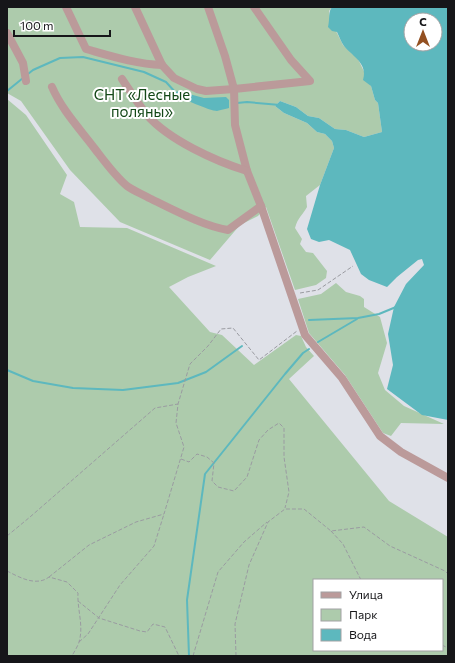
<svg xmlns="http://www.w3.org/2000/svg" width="455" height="663" viewBox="0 0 455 663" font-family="Commissioner,sans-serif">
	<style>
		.green { fill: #adcbac; fill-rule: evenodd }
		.water { fill: #5db8be; fill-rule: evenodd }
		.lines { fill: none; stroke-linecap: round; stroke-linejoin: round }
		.stream { stroke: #5db8be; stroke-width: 2 }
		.path { stroke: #9a9ba1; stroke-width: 1; stroke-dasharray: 4 2; stroke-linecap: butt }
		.minor { stroke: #bb9a9a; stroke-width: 8 }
		.labels { text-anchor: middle; stroke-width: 4; stroke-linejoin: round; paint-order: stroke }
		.park-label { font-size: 15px; fill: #134717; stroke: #fff }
	</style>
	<rect width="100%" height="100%" fill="#dfe1e8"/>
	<g class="green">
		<path d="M7 7H332L329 11 330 19 343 45 358 59 371 86 375 100 378 103 382 132 364 137 346 130 335 129 319 118 308 116 296 107 280 101 275 106 284 113 307 123 317 132 325 134 332 141 334 148 320 185 306 196 307 207C302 216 298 217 295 228L302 239 300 244 306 252 313 253 327 271 326 278 316 285 295 290 266 207 258 216 240 225 210 260 120 222 70 170 21 101 7 93Z"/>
		<path d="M7 99 26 115 67 175 60 194 74 202 80 227 127 228 216 266 188 277 169 287 210 332 222 335 254 365 296 335 301 336 306 347 314 356 289 379 389 501 448 537V656H7ZM314 580H442V650H314Z"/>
		<path d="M336 283 346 292 360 296 364 299V307L380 317 387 343 378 373 385 390 404 406 444 424 401 423 391 436 383 433 345 375 309 333 298 299 321 294Z"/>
	</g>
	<g class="water">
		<path d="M332 7H448V420L422 415 387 389 393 365 388 334 394 307 406 284 424 265 422 259 418 260 397 277 387 287 369 280 361 274 350 250 329 240 319 242 311 239 307 229 320 185 334 148 332 141 325 134 317 132 307 123 284 113 275 106 280 101 296 107 308 116 319 118 335 129 346 130 364 137 382 132 378 103 375 100 371 86 363 80C368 63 353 57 344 46 341 42 339 36 337 32L332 31 328 27C330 19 328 12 332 7ZM411 20H435V44H411Z"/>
		<path d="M178 91 204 98 226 97 229 100V108C226 109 220 110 217 111 210 111 180 98 175 93Z"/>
	</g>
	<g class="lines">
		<g class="stream">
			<path d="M28 74 33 70 60 58 83 57 144 72 166 82 176 93"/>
			<path d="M7 91 23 78"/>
			<path d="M237 103 247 102 280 105"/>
			<path d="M309 320 358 318 379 314 396 307"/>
			<path d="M318 342 357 319"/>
			<path d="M7 370 33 381 73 388 123 390 178 383 206 372 242 346"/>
			<path d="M189 656 187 600 205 474 285 374 303 353 309 349"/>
		</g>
		<g class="path">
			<path d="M300 293 318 290 353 266"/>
			<path d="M181 459 189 462 197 454 207 457 214 463 212 481 218 487 234 491 247 477 259 440 268 430 279 423 284 428V457L289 492 285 508"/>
			<path d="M331 531 343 544 361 580"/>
			<path d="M7 536 30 517 155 408 178 404"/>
			<path d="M7 571C19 577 36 587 49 577L67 582 78 593C77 609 84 626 79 642 78 646 74 652 72 656"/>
			<path d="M49 577 89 545 136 522 164 514 184 447 176 423 178 404 190 364 208 346 221 329 233 328 259 360 297 331"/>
			<path d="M78 601 99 618 140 631 147 632 153 624 165 627 179 656"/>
			<path d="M79 642 88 634 120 585 154 546 164 514"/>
			<path d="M442 645 448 648"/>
			<path d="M193 656 218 572 244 542 267 522"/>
			<path d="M236 656 235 624 249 565 268 522 285 509H304L331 531 364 527 390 546 445 571 448 574"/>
		</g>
		<g class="minor">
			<path d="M66 7 86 49C111 56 136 64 162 65"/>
			<path d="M135 7 162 65 174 78 197 89 206 91 234 89 310 81 291 60 254 7"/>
			<path d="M208 7 225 56 234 89 235 125 247 171 261 206 305 335 342 378 380 436 401 452 448 478"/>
			<path d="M7 33 23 63 26 81"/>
			<path d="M122 79C130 91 138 104 147 115 169 140 215 161 247 171"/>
			<path d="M52 87C62 110 80 129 95 149 105 162 115 176 127 186 134 191 142 194 149 198 172 209 203 226 228 230L261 206"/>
		</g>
	</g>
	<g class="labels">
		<g class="park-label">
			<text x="142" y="100">СНТ «Лесные<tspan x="142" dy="17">поляны»</tspan></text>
		</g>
	</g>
	<rect width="455" height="663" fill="none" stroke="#161619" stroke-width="16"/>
	<rect x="313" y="579" width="130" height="72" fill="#ffffff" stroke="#a2a2a3"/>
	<rect x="321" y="592" width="20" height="6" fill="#bb9a9a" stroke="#a2a2a3"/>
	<text x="349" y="599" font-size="12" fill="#161619">Улица</text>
	<rect x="321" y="609" width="20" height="12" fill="#adcbac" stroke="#a2a2a3"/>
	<text x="349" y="619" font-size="12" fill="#161619">Парк</text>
	<rect x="321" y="629" width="20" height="12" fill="#5db8be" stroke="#a2a2a3"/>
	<text x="349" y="639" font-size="12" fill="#161619">Вода</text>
	<g transform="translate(423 32)"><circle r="19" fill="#ffffff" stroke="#a2a2a3"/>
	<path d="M0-3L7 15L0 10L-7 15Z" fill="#935021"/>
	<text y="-6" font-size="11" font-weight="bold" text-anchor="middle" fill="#161619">С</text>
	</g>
	<path d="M14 30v6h96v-6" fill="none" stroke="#161619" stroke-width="2"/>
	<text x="20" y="30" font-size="12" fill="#161619" stroke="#ffffff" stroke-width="3" paint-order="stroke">100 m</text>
</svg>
